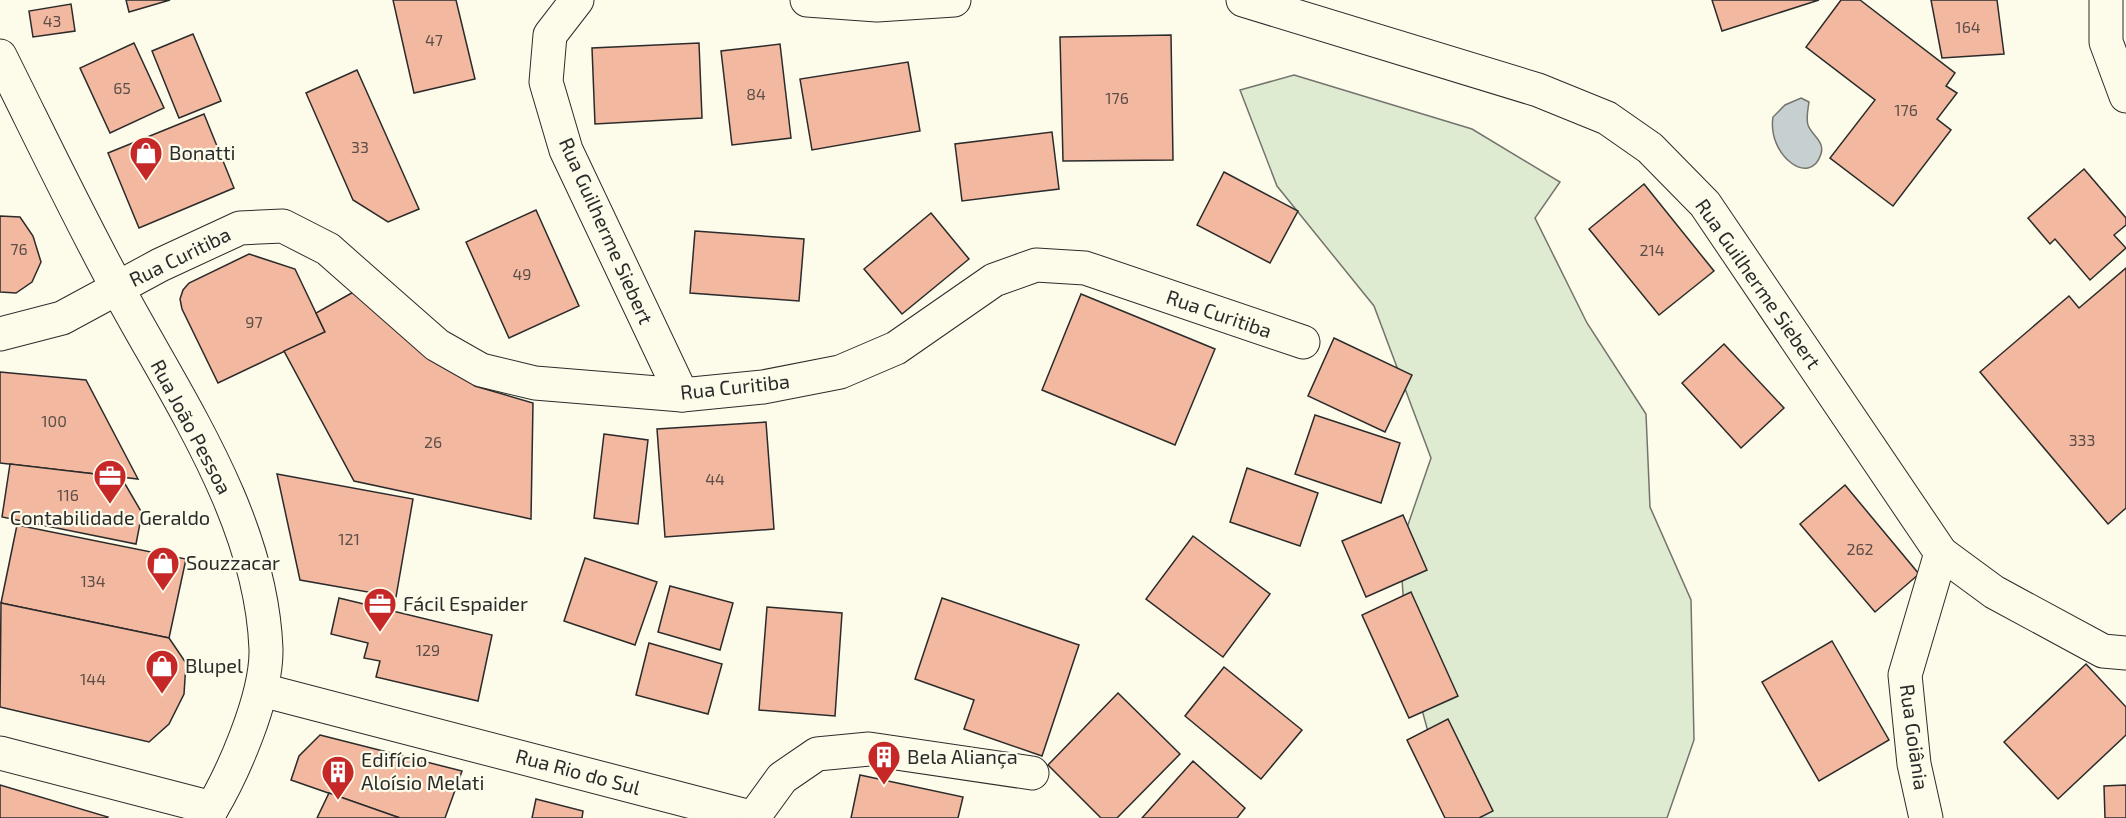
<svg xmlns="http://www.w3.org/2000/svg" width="2126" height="818" viewBox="0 0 2126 818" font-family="'Exo 2',sans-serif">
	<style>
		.green { fill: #deebd1; stroke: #74746e; stroke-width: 1.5 }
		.water { fill: #c7d0d0; stroke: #74746e; stroke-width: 1.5 }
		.building { fill: #f2b8a0; stroke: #2b2b2b; stroke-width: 1.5 }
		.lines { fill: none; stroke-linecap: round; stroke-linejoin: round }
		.minor-casing { stroke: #2b2b2b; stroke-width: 35 }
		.major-casing { stroke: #2b2b2b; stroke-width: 35 }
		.minor { stroke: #fdfbea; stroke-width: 33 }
		.major { stroke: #fdfbea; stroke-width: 33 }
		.labels { text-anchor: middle; stroke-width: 4.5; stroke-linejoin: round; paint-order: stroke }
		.number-label { font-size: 16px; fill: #5d4e48 }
		.poi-label { font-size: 20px; fill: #2b2b2b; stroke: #fdfbea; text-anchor: start }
		.street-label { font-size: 20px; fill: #2b2b2b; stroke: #fdfbea }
	</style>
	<rect width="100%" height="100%" fill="#fdfbea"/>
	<path class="green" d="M1294 75 1472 129 1560 182 1535 218 1587 323 1646 414 1650 507 1691 600 1694 740 1667 818H1464L1430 739 1407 655 1400 548 1431 458 1374 306 1277 186 1240 90Z"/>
	<path class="water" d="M1801 98 1809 102C1808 108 1806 119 1808 125 1812 136 1825 141 1821 154 1810 188 1767 155 1773 117L1785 105Z"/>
	<g class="building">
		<path d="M126 0H170L129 12Z"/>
		<path d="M393 0H456L475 79 414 93Z"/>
		<path d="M1712 0H1819L1722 31Z"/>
		<path d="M1841 0H1860L1955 73 1946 86 1957 93 1937 119 1951 130 1893 206 1830 158 1875 100 1806 47Z"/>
		<path d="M1931 0H1997L2004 54 1942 58Z"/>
		<path d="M71 4 75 31 33 37 29 11Z"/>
		<path d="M193 34 221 101 179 118 152 51Z"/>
		<path d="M1171 35 1173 160 1063 161 1060 37Z"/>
		<path d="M134 43 164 108 110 133 80 68Z"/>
		<path d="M699 43 702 118 595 124 592 48Z"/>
		<path d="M780 44 791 138 732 145 721 51Z"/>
		<path d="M908 62 920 131 812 150 800 79Z"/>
		<path d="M357 70 419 209 388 222 353 200 306 93Z"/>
		<path d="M204 114 234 188 139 228 108 153Z"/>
		<path d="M1052 132 1059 189 962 201 955 144Z"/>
		<path d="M2084 169 2126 218V225L2114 235 2126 248 2090 280 2055 239 2050 244 2028 218Z"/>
		<path d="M1224 172 1298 211 1270 263 1197 225Z"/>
		<path d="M1644 184 1714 271 1659 315 1589 229Z"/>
		<path d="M536 210 579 306 509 338 466 242Z"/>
		<path d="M931 213 969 259 902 314 864 269Z"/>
		<path d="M0 216 20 217 33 236 41 262 32 282 16 293 0 292Z"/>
		<path d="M695 231 804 239 799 301 690 293Z"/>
		<path d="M249 254 295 269 325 332 218 383 182 309 180 299 183 290 189 283Z"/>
		<path d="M2126 268V508L2108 524 1980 372 2069 296 2079 308Z"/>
		<path d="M357 290 475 386 533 403 531 519 354 481 284 351 325 332 316 313Z"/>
		<path d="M1081 294 1215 349 1175 445 1042 390Z"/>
		<path d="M1334 338 1412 375 1385 432 1308 396Z"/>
		<path d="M1724 344 1784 408 1741 448 1682 383Z"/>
		<path d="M0 372 86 380 138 479 0 463Z"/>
		<path d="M1315 415 1400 443 1381 503 1295 474Z"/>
		<path d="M766 422 774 529 665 537 657 429Z"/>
		<path d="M604 434 648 440 638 524 594 518Z"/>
		<path d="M10 464 121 477 142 513 136 544 2 517Z"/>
		<path d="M1247 468 1318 493 1300 546 1230 522Z"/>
		<path d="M277 474 413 499 396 597 300 580Z"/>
		<path d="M1845 485 1919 574 1875 612 1800 524Z"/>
		<path d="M1403 515 1427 570 1366 597 1342 541Z"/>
		<path d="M17 525 186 559 169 638 1 603Z"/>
		<path d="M1193 536 1270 594 1223 657 1146 599Z"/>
		<path d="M585 558 657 582 635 645 564 621Z"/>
		<path d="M670 586 733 603 720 650 658 632Z"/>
		<path d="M1411 592 1458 696 1409 718 1362 615Z"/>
		<path d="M339 598 492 635 478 701 376 677 380 661 364 658 368 643 331 634Z"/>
		<path d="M942 598 1079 645 1042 756 964 729 974 700 915 679Z"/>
		<path d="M1 603 169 638 186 663 184 694 169 724 149 742 0 707Z"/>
		<path d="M767 607 842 613 835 716 759 710Z"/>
		<path d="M1832 641 1889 740 1819 781 1762 682Z"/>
		<path d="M649 643 722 664 708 714 636 695Z"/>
		<path d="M2086 664 2126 707V735L2058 799 2004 742Z"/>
		<path d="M1224 667 1302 730 1261 779 1185 716Z"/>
		<path d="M1118 693 1180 754 1117 818H1101L1048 765Z"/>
		<path d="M1448 719 1493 811 1479 818H1445L1407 740Z"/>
		<path d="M320 735 462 771 445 818H400L291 780 299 756Z"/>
		<path d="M1193 761 1245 808 1237 818H1142Z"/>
		<path d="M860 775 963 797 958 818H851Z"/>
		<path d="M0 785 108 817 107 818H0Z"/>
		<path d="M2126 785V818H2105L2104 786Z"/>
		<path d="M329 793 400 818H317Z"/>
		<path d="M536 799 583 811 582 818H532Z"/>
	</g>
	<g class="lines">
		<g class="minor-casing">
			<g id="minor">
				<path d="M577 0 550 35 546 82 566 150 682 395"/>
				<path d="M807 0 877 5 954 0"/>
				<path d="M1243 0 1538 90 1607 118 1650 148 1705 204 1941 553 1994 592 2103 651 2126 653"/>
				<path d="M2106 0V42L2126 96"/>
				<path d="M0 334 62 318 160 265 240 228 283 226 328 249 437 345 481 370 535 383 682 395 763 387 840 372 896 348 994 280 1036 265 1085 268 1303 342"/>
				<path d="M262 690 754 818"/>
				<path d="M0 753 212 808"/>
				<path d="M753 818 782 778 817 754 869 749 1032 773"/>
				<path d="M1926 818 1914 764 1905 675 1941 553"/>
			</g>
		</g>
		<g class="major-casing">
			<path id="major" d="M0 56C39 134 77 214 119 291 179 402 261 519 266 649 267 697 232 777 206 818"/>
		</g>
		<use href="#minor" class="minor"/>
		<use href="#major" class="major"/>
	</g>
	<defs>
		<g id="shop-pin" transform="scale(1.725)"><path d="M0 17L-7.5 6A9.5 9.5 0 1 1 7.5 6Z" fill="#c62828" stroke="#fdfbea"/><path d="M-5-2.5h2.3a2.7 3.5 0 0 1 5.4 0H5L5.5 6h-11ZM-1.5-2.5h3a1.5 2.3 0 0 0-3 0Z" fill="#fff"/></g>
		<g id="office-pin" transform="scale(1.725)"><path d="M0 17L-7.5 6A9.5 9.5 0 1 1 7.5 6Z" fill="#c62828" stroke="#fdfbea"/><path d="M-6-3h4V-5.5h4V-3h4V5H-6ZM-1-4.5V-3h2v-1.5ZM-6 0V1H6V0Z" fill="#fff"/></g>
		<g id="building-pin" transform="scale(1.725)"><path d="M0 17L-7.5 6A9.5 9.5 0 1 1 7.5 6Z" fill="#c62828" stroke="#fdfbea"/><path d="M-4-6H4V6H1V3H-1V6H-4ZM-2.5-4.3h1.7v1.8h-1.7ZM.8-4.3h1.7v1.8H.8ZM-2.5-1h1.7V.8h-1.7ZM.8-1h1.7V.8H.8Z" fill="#fff"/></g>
	</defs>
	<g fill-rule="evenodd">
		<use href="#shop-pin" x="146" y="153"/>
		<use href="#office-pin" x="110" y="476"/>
		<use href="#shop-pin" x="163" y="563"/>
		<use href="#office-pin" x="380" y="604"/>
		<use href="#shop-pin" x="162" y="666"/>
		<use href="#building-pin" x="884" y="757"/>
		<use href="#building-pin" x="338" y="772"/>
	</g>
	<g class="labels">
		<g class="number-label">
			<text x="52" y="27">43</text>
			<text x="1968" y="33">164</text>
			<text x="434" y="46">47</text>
			<text x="122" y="94">65</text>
			<text x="756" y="100">84</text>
			<text x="1117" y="104">176</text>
			<text x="1906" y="116">176</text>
			<text x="360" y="153">33</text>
			<text x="19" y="255">76</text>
			<text x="1652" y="256">214</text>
			<text x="522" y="280">49</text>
			<text x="254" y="328">97</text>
			<text x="54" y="427">100</text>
			<text x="2082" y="446">333</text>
			<text x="433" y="448">26</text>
			<text x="715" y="485">44</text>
			<text x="68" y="501">116</text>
			<text x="349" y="545">121</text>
			<text x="1860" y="555">262</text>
			<text x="93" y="587">134</text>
			<text x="428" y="656">129</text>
			<text x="93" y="685">144</text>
		</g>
		<g class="poi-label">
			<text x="169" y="160">Bonatti</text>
			<text x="110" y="525" text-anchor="middle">Contabilidade Geraldo</text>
			<text x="186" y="570">Souzzacar</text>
			<text x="403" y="611">Fácil Espaider</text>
			<text x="185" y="673">Blupel</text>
			<text x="907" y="764">Bela Aliança</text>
			<text x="361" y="767">Edifício<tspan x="361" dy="23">Aloísio Melati</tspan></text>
		</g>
		<g class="street-label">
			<text transform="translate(606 231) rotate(66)" y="7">Rua Guilherme Siebert</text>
			<text transform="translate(180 257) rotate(-26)" y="7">Rua Curitiba</text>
			<text transform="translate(1758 284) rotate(55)" y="7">Rua Guilherme Siebert</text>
			<text transform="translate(1219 314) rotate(19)" y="7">Rua Curitiba</text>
			<text transform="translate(735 387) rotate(-6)" y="7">Rua Curitiba</text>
			<text transform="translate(191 427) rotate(62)" y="7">Rua João Pessoa</text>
			<text transform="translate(1914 737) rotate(82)" y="7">Rua Goiânia</text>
			<text transform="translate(578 772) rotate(15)" y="7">Rua Rio do Sul</text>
		</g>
	</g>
</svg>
